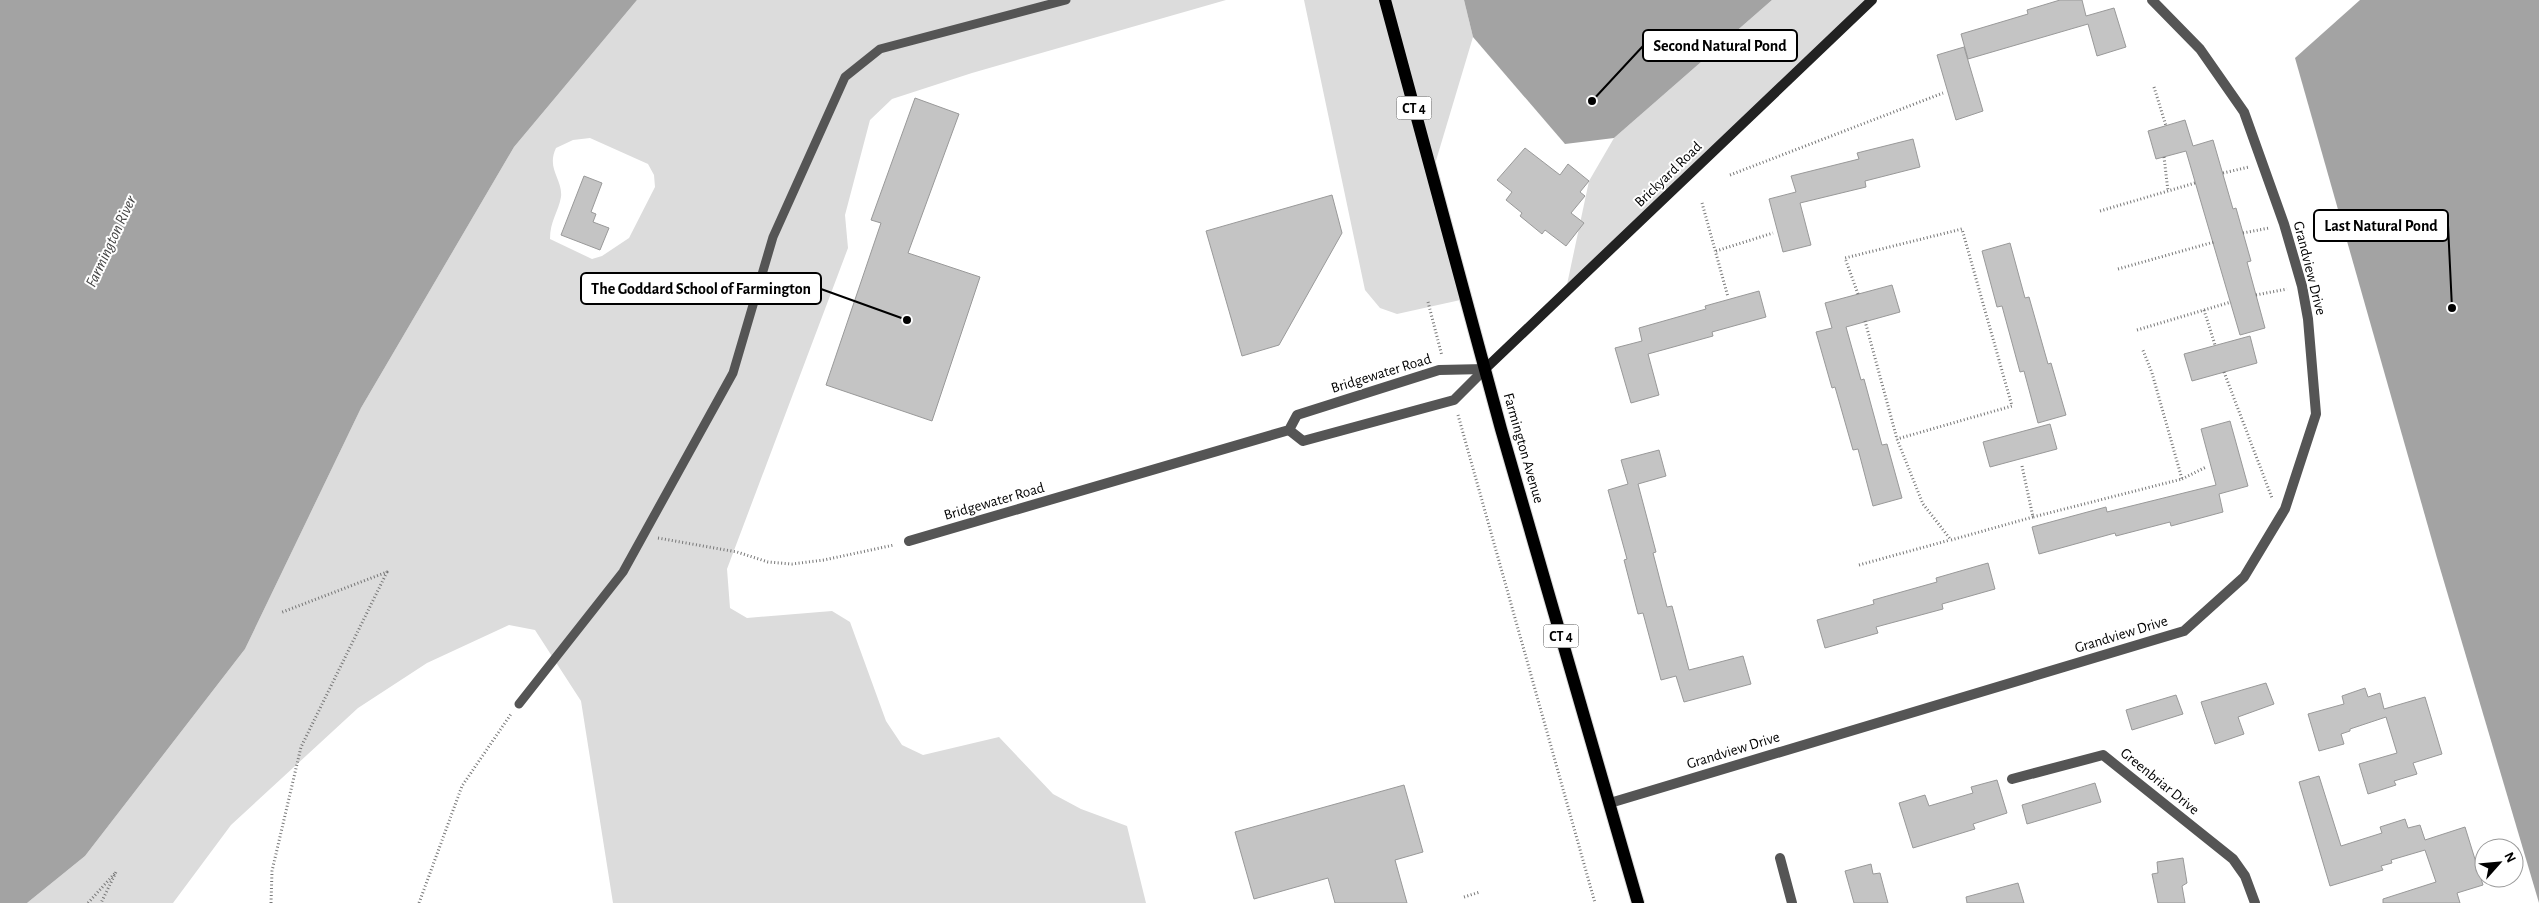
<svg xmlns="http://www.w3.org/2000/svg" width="2539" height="903" viewBox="0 0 2539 903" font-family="'Alegreya Sans',sans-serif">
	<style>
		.green { fill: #dcdcdc; fill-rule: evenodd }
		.water { fill: #a3a3a3 }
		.building { fill: #c4c4c4; stroke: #999 }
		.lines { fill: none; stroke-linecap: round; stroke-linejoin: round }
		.primary-casing { stroke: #dbdbdb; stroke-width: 14 }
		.path { stroke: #777; stroke-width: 3; stroke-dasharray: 1 2.5; stroke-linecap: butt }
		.lane { stroke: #555; stroke-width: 9 }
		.street { stroke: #555; stroke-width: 10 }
		.secondary { stroke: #222; stroke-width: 10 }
		.primary { stroke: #000; stroke-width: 12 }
		.labels { text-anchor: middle; stroke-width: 4; stroke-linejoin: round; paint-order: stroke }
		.shield { fill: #fff; stroke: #4c4c4c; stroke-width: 1 }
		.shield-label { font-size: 14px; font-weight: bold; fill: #000 }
		.street-label { font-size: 15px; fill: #000; stroke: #fff }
		.water-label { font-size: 16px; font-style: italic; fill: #444; stroke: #fff }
		.leader { fill: none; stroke: #000; stroke-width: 2 }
		.callout-dot { fill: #000; stroke: #fff; stroke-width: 2 }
		.callout { fill: #fff; stroke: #000; stroke-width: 2 }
		.callout-label { font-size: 16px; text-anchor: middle; font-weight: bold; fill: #000 }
	</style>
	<rect width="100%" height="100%" fill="#fff"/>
	<g class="green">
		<path d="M637 0H1226L972 73 892 99 870 120 845 215 848 248 727 569 730 608 747 618 832 611 850 622 886 721 902 745 923 755 999 737 1053 794 1081 809 1127 826 1146 903H613L581 701 535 630 509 625 427 663 358 708 231 825 173 903H27L85 856 245 649 361 408 514 147ZM590 138 648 164 654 175 655 187 629 238 602 256 592 259 550 239C550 221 558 213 561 197 563 179 546 169 556 148L573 140Z"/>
		<path d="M1304 0H1464L1473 37 1432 174 1465 299 1397 314 1380 308 1365 290Z"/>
		<path d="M1772 0H1872L1565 294 1589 181 1614 138Z"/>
	</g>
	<g class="water">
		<path d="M0 0H637L514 147 361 408 245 649 85 856 27 903H0Z"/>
		<path d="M1464 0H1772L1614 138 1565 144 1473 37Z"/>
		<path d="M2360 0H2539V903L2437 558 2295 58Z"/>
	</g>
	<g class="building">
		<path d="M2060 0H2082L2086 16 2114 8 2126 47 2097 56 2088 24 1968 59 1961 34 2028 14 2027 10Z"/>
		<path d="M1964 47 1983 111 1956 120 1937 55Z"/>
		<path d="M915 98 959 114 908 253 980 277 932 421 826 385 881 223 871 220Z"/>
		<path d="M2185 120 2193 146 2213 140 2233 209 2236 208 2251 261 2247 262 2265 328 2240 335 2186 151 2156 159 2148 131Z"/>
		<path d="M1913 139 1920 167 1865 181 1866 187 1800 203 1811 245 1783 252 1769 199 1796 192 1791 176 1859 159 1857 153Z"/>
		<path d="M1525 148 1560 175 1568 164 1589 181 1580 192 1585 196 1571 213 1584 223 1566 246 1545 230 1542 234 1520 216 1522 213 1506 200 1512 192 1497 180Z"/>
		<path d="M584 176 602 183 591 212 596 214 593 222 609 228 600 250 561 235Z"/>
		<path d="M1332 195 1342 233 1279 345 1242 356 1206 231Z"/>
		<path d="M2010 243 2025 298 2029 297 2048 364 2051 363 2066 415 2038 423 2024 371 2020 372 2002 306 1997 307 1982 251Z"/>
		<path d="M1892 285 1900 312 1846 327 1861 380 1864 379 1882 445 1887 444 1902 498 1873 506 1858 449 1853 450 1835 387 1832 388 1816 332 1832 328 1825 303Z"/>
		<path d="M1759 291 1766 317 1712 332 1713 336 1648 354 1659 395 1631 403 1615 348 1642 341 1639 328 1706 309 1705 306Z"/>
		<path d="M2250 336 2257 363 2192 381 2184 354Z"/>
		<path d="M2230 421 2248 486 2219 494 2223 512 2171 526 2170 522 2116 536 2115 533 2039 554 2032 527 2106 507 2107 512 2216 485 2201 429Z"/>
		<path d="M2050 424 2057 449 1990 467 1983 442Z"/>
		<path d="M1659 450 1666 476 1638 484 1656 552 1653 553 1667 607 1672 606 1689 670 1743 656 1751 684 1684 702 1676 676 1661 680 1643 613 1638 614 1624 560 1627 559 1608 490 1628 484 1621 460Z"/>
		<path d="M1988 563 1995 589 1942 604 1943 609 1876 627 1878 633 1825 648 1817 620 1874 604 1873 600 1937 582 1936 578Z"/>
		<path d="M2266 683 2274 704 2238 717 2244 734 2215 744 2201 702Z"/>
		<path d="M2365 688 2368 697 2380 693 2384 709 2425 697 2442 754 2413 763 2417 774 2394 781 2396 785 2368 794 2359 764 2397 753 2386 717 2350 729V731L2341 734 2344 744 2319 751 2308 714 2344 704 2342 696Z"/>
		<path d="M2176 695 2183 714 2132 730 2126 710Z"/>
		<path d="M2319 776 2341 846 2382 833 2380 827 2405 819 2408 828 2420 825 2425 840 2465 827 2483 885 2457 893 2460 903H2383V899L2436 882 2425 850 2391 860 2392 863 2381 866 2383 870 2330 886 2299 782Z"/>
		<path d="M1997 780 2007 813 1973 824 1975 829 1913 848 1899 803 1925 795 1929 806 1973 793 1971 787Z"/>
		<path d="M2095 783 2101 802 2027 824 2022 805Z"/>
		<path d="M1404 785 1423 852 1395 860 1407 903H1335L1328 878 1254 899 1235 832Z"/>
		<path d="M2183 858 2187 883 2182 886 2185 903H2158L2152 874 2158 873 2157 862Z"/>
		<path d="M1871 864 1873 874 1880 873 1888 903H1854L1845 871Z"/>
		<path d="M2018 883 2024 903H1967L1966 897Z"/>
	</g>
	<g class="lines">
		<g class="primary-casing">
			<path id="primary" d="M1385 0 1501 429 1638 903"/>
		</g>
		<g class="path">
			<path d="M2154 87 2166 126"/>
			<path d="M2164 157 2168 191"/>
			<path d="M2223 173 2249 167"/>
			<path d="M1730 175 1943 93"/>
			<path d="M1702 203 1728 297"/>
			<path d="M2100 211 2195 183"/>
			<path d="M2243 233 2269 228"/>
			<path d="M1716 251 1773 233"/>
			<path d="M2118 269 2214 242"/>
			<path d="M1858 294 1845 258 1962 229 2012 406 1897 439"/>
			<path d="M2256 295 2287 289"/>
			<path d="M1428 302 1442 356"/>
			<path d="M2204 310 2215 345"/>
			<path d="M1865 321 1897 439 1923 504 1951 540 2033 517"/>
			<path d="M2137 330 2231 302"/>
			<path d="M2224 372 2272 498"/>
			<path d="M1458 415 1595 903"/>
			<path d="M2022 466 2033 517 2182 479 2152 373 2142 348"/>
			<path d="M2182 479 2206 467"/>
			<path d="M658 538 737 552 768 562 792 564 824 560 894 545"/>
			<path d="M1859 565 1950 540"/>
			<path d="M1464 897 1480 892"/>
			<path d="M88 903 116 872 101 903"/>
			<path d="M271 903 272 871 301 747 387 572 280 613"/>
			<path d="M419 903 462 786 511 714"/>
		</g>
		<path class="lane" d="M519 704 623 572 733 373 773 237 845 77 880 49 1066 0"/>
		<g class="street">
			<path d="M1289 430 1303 441 1454 400 1485 369"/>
			<path d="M909 541 1289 430 1297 415 1439 370 1485 369"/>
			<path d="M2012 779 2103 755 2233 859 2245 876 2255 903"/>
			<path d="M1610 803 2184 631 2244 577 2285 509 2316 414 2308 319 2302 286 2284 224 2244 112 2200 49 2152 0"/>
			<path d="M1780 858 1792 903"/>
		</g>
		<path class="secondary" d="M1485 369 1872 0"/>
		<use href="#primary" class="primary"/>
	</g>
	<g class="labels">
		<g class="shield">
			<rect x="1396.5" y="96.5" width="35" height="23" rx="4"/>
			<rect x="1543.5" y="624.5" width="35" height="23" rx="4"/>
		</g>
		<g class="shield-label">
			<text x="1414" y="113">CT 4</text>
			<text x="1561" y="641">CT 4</text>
		</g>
		<g class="street-label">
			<text transform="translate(1668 174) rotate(-44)" y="5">Brickyard Road</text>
			<text transform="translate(2310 268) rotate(76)" y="5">Grandview Drive</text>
			<text transform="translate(1381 373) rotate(-17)" y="5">Bridgewater Road</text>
			<text transform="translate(1524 448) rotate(74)" y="5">Farmington Avenue</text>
			<text transform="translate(994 501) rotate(-16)" y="5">Bridgewater Road</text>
			<text transform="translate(2121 634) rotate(-17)" y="5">Grandview Drive</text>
			<text transform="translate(1733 750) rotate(-17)" y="5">Grandview Drive</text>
			<text transform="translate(2160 781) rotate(39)" y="5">Greenbriar Drive</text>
		</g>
		<g class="water-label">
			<text transform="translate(110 241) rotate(-65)" y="6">Farmington River</text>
		</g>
	</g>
	<path class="leader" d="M1592 101L1643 46M2452 308L2448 225M907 320L821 289"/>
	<g class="callout-dot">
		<circle cx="1592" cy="101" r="5"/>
		<circle cx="2452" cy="308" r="5"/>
		<circle cx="907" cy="320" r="5"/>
	</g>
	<g class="callout">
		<rect x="1643" y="30" width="154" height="31" rx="5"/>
		<rect x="2314" y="210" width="134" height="31" rx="5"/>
		<rect x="581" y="273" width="240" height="31" rx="5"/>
	</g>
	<g class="callout-label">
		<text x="1720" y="51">Second Natural Pond</text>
		<text x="2381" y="231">Last Natural Pond</text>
		<text x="701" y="294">The Goddard School of Farmington</text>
	</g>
	<g transform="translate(2499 863) rotate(63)"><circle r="24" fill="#ffffff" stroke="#999999"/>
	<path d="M0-4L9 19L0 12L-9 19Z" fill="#000000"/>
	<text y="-8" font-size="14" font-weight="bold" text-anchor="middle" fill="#000000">N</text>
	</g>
</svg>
